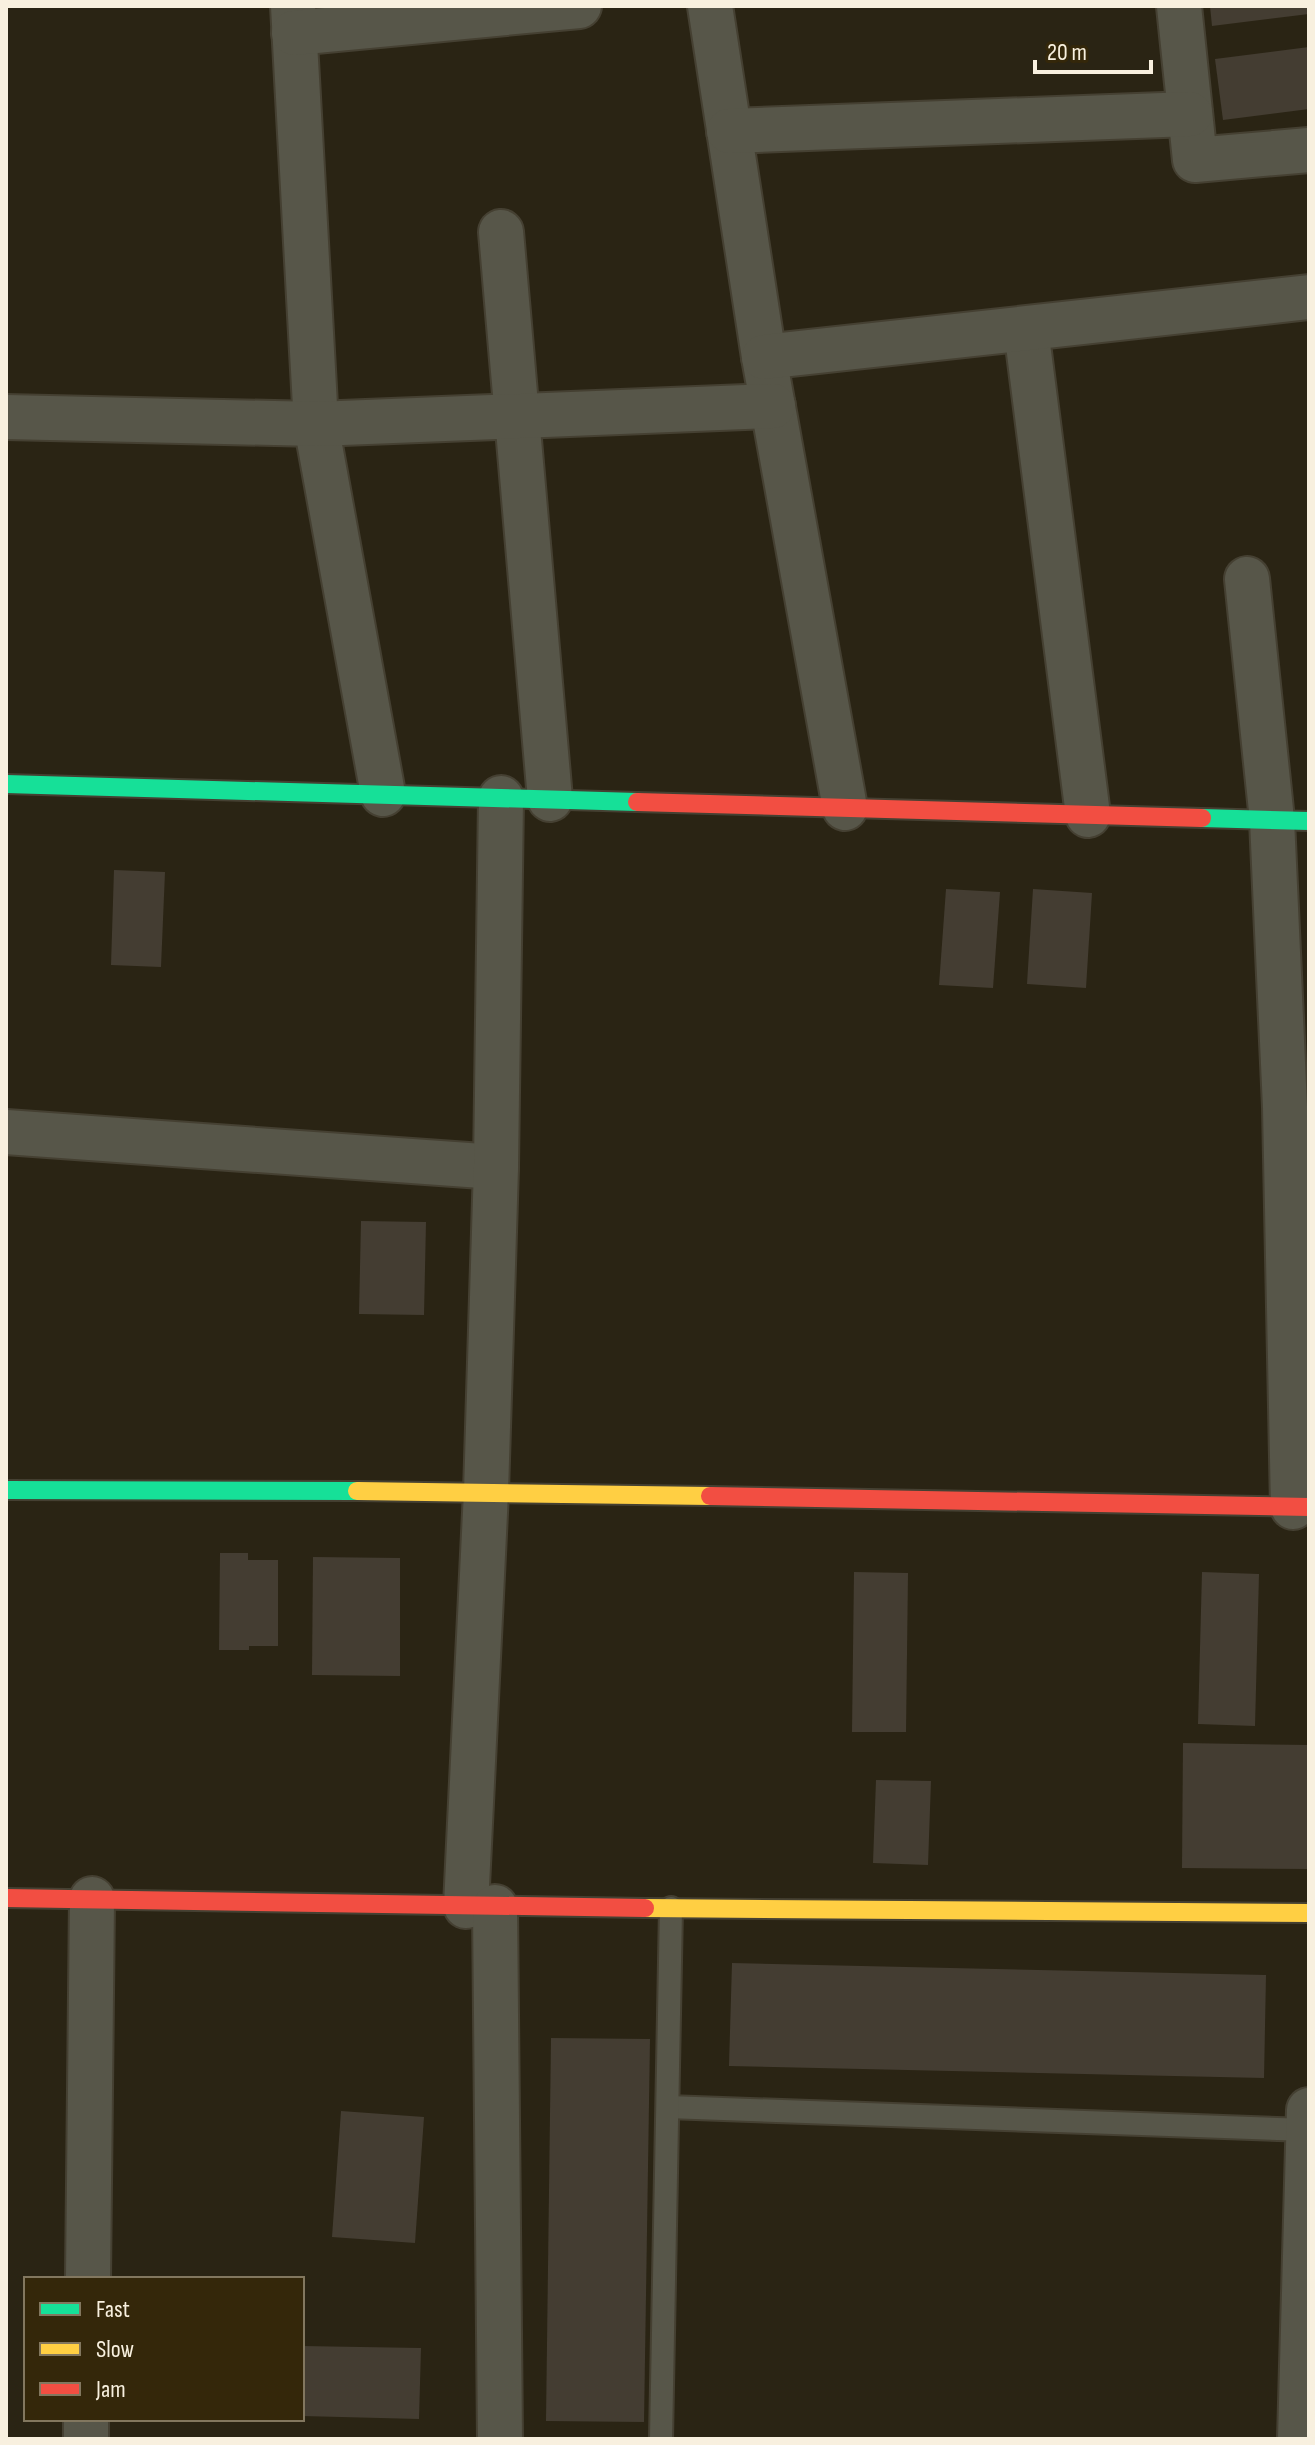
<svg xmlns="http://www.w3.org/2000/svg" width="1315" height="2445" viewBox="0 0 1315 2445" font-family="'Sofia Sans Condensed',sans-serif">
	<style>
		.building { fill: #443d32 }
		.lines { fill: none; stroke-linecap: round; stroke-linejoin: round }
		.lane-casing { stroke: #454032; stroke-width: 26 }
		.street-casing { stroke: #454032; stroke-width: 48 }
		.fast-casing { stroke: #454032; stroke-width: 22 }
		.slow-casing { stroke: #454032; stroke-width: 22 }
		.jam-casing { stroke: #454032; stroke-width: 22 }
		.lane { stroke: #575649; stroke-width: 22 }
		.street { stroke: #575649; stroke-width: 44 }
		.fast { stroke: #16e098; stroke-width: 18 }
		.slow { stroke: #ffcf43; stroke-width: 18 }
		.jam { stroke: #f24e42; stroke-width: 18 }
	</style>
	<rect width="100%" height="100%" fill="#2a2414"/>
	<g class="building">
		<path d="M1210 6H1309V14L1212 26Z"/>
		<path d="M1309 47V109L1223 120 1215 59Z"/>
		<path d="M114 870 165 872 161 967 111 965Z"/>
		<path d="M946 889 1000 892 993 988 939 985Z"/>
		<path d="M1033 889 1092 893 1086 988 1027 984Z"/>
		<path d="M361 1221 426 1222 424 1315 359 1314Z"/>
		<path d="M220 1553H248V1560H278V1646H249V1650H219Z"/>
		<path d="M313 1557 400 1558V1676L312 1675Z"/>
		<path d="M854 1572 908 1573 906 1732H852Z"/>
		<path d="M1202 1572 1259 1574 1255 1726 1198 1724Z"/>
		<path d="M1183 1743 1309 1745V1869L1182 1868Z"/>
		<path d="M876 1780 931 1781 928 1865 873 1863Z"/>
		<path d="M732 1963 1266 1975 1264 2078 729 2066Z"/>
		<path d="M551 2038 650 2039 644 2422 546 2421Z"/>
		<path d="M341 2111 424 2117 415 2243 332 2237Z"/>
		<path d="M302 2346 421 2348 419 2419 302 2416Z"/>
	</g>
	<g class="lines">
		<g class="lane-casing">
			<g id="lane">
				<path d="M668 2107 1308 2130"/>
				<path d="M661 2439 671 1908"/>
			</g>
		</g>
		<g class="street-casing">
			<g id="street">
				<path d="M293 6 316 424 383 794"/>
				<path d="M710 6 764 357 845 808"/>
				<path d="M1179 6 1195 160 1309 150"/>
				<path d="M294 33 579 6"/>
				<path d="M729 131 1190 114"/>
				<path d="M501 232 550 799"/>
				<path d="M1026 329 1088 815"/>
				<path d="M764 357 1309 297"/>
				<path d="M6 417 316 424 773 406"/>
				<path d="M1247 579 1272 820 1285 1107 1293 1507"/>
				<path d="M6 1132 496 1167"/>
				<path d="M466 1906 486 1492 496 1167 501 798"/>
				<path d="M495 1907 500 2439"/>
				<path d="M88 2279 92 1899"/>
				<path d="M86 2439V2419"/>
				<path d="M1300 2439 1309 2110"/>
			</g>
		</g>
		<g class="fast-casing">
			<g id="fast">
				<path d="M6 784 637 802"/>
				<path d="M1202 818 1309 821"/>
				<path d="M6 1490 357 1491"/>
			</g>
		</g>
		<g class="slow-casing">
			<g id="slow">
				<path d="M357 1491 710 1496"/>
				<path d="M645 1908 1309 1913"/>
			</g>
		</g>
		<g class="jam-casing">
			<g id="jam">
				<path d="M637 802 1202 818"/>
				<path d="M710 1496 1309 1507"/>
				<path d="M6 1898 645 1908"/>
			</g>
		</g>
		<use href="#lane" class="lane"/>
		<use href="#street" class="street"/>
		<use href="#fast" class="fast"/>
		<use href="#slow" class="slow"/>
		<use href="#jam" class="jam"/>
	</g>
	<rect width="1315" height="2445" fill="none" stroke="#f8f0df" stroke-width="16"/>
	<rect x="24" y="2277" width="280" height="144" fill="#34270a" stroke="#82775f" stroke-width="2"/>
	<rect x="40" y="2303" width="40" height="12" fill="#16e098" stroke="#82775f" stroke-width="2"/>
	<text x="96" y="2317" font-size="24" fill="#f8f0df">Fast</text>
	<rect x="40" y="2343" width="40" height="12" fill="#ffcf43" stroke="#82775f" stroke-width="2"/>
	<text x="96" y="2357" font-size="24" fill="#f8f0df">Slow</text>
	<rect x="40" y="2383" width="40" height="12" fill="#f24e42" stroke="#82775f" stroke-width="2"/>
	<text x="96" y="2397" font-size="24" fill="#f8f0df">Jam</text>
	<path d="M1035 60v12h116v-12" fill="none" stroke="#f8f0df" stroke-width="4"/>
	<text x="1047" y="60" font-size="24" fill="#f8f0df" stroke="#34270a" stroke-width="6" paint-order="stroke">20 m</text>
</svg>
